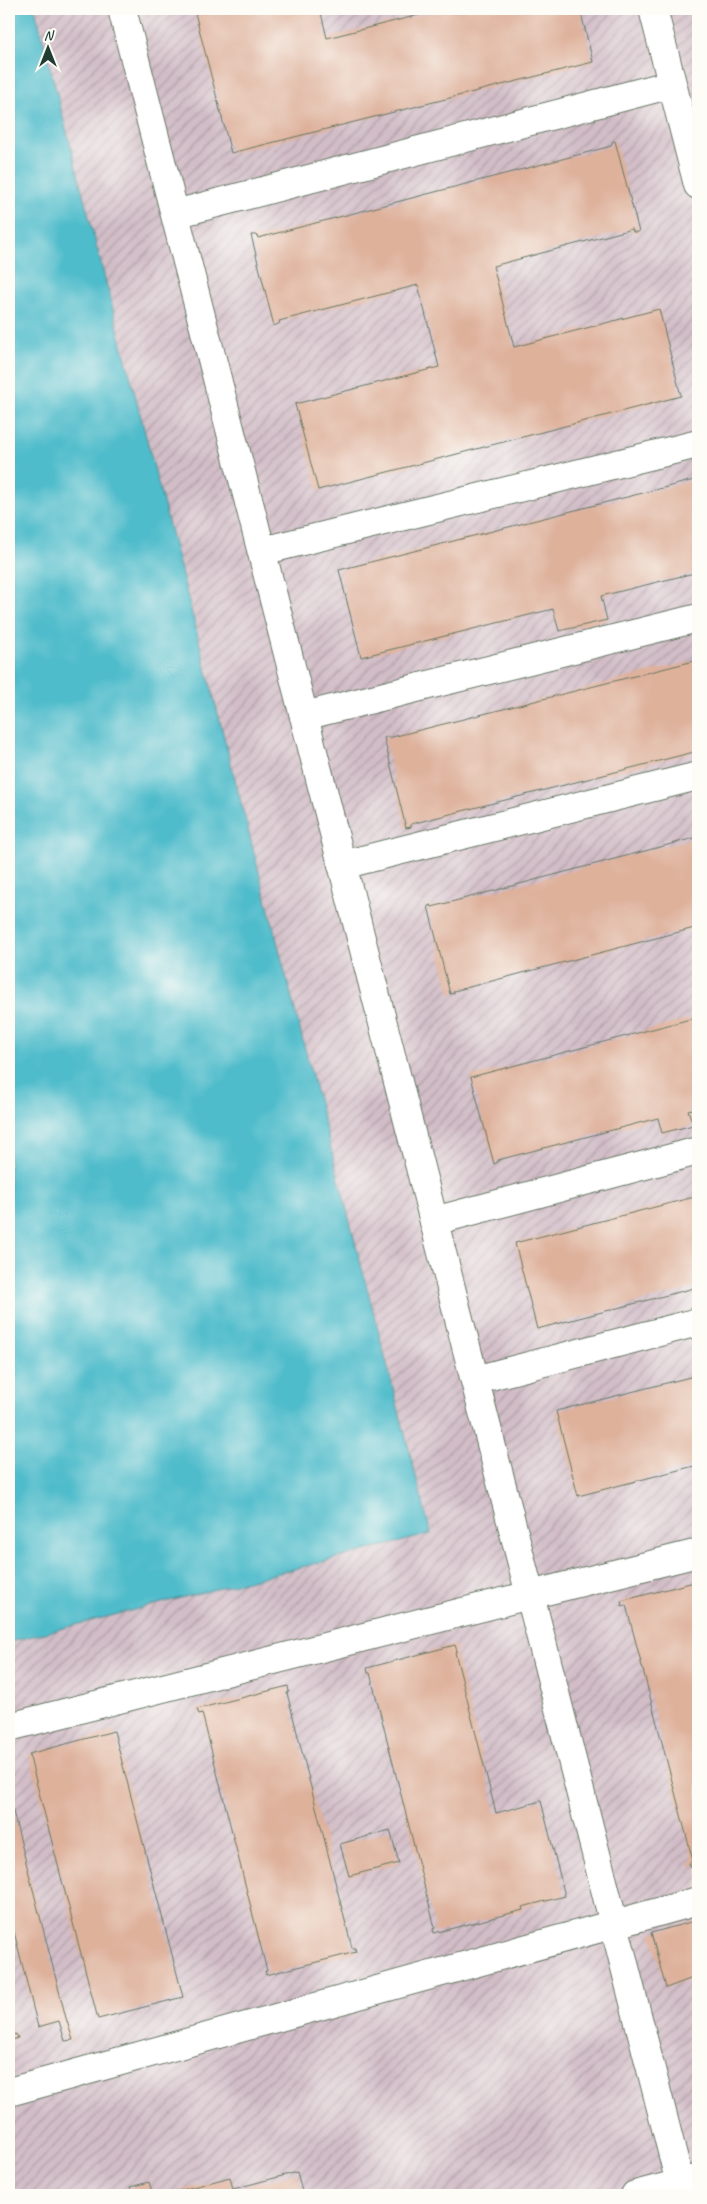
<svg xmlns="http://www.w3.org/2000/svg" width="707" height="2204" viewBox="0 0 707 2204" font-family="Caveat,sans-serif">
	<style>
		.industrial { fill: url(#industrial-furrows) }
		.water { fill: #50bccb; stroke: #387c80 }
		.building { fill: #deb19b }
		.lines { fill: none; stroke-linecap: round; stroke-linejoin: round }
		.minor-casing { stroke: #667764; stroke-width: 30 }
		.minor { stroke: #fff; stroke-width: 28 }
	</style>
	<defs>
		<pattern id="industrial-furrows" width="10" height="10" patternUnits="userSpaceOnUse" patternTransform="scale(1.25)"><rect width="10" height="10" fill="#d2bdc7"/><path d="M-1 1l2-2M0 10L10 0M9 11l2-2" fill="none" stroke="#aa9ba2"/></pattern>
	</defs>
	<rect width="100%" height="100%" fill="#fdfcf7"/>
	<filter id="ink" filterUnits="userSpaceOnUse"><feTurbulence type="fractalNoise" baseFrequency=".02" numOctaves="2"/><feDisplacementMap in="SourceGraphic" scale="10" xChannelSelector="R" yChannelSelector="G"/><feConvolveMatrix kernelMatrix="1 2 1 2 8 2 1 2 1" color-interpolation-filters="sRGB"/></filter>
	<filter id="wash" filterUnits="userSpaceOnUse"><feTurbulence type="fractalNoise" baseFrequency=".0096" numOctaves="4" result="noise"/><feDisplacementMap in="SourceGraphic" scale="20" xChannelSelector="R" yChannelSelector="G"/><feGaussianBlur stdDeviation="1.12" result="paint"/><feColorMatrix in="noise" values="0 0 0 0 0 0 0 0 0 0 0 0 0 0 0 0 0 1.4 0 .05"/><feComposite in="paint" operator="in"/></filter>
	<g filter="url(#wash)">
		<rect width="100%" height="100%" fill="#e9e2be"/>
		<path class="industrial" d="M35 9H698V2195H9V1642L431 1533Z"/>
		<path class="water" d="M9 9H35L431 1534 9 1642Z"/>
		<g id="blocks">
			<g class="building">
				<path d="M211 9H320L327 38 443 9H580L593 62 231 153 195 13Z"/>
				<path d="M613 141H615L639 232H633L632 229 493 266 514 347 659 309 681 396 318 490 295 404 439 367 418 285 279 321 280 323 274 326 251 235H257L258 238 589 152 611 146Z"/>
				<path d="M698 479V572L601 596 607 620 559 631 553 609 361 657 339 570Z"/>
				<path d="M698 660V751L411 824V827L406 828 384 738 388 736V738Z"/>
				<path d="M698 837V927L454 991V993L450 994 428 906 431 905 432 907Z"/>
				<path d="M698 1017V1108L688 1110 693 1125 662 1133 658 1118 498 1160V1162L494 1164 471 1077Z"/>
				<path d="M698 1196V1287L537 1329 515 1243Z"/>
				<path d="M698 1375V1465L578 1496 556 1411Z"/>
				<path d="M698 1581V1865L691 1867 689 1863 693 1861 626 1605 622 1606 621 1601Z"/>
				<path d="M455 1645 457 1651 455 1652 496 1813 541 1801 565 1896 522 1907 523 1910 434 1933 433 1929 435 1928 370 1673H368L367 1668Z"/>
				<path d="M288 1686 289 1692 287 1693 352 1948H355L356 1952 266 1975 265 1971H267L202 1713 199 1714 197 1709Z"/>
				<path d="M114 1731 183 1997 98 2019 29 1754Z"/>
				<path d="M9 1796 66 2018 73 2040 65 2041 59 2021 38 2027 9 1912Z"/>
				<path d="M390 1830 399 1863 349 1876 340 1844Z"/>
				<path d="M698 1920V1976L666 1988 651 1933Z"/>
				<path d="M9 2019 14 2035 16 2034 18 2038 9 2041Z"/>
				<path d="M297 2172 303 2195H164L230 2177 233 2189Z"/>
				<path d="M149 2182 153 2195H133L130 2187Z"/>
			</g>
		</g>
	</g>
	<g filter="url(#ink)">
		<use href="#blocks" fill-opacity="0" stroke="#667764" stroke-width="1"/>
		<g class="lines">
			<g class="minor-casing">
				<g id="minor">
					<path d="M122 9 530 1595 698 1553"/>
					<path d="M653 9 698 185"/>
					<path d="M175 214 672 84"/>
					<path d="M262 551 698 444"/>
					<path d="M304 716 698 618"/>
					<path d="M342 865 698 776"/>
					<path d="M434 1221 698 1151"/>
					<path d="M475 1380 698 1322"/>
					<path d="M9 1727 530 1595 680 2183"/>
					<path d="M9 2092 698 1901"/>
					<path d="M635 2195 696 2179"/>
				</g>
			</g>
			<use href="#minor" class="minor"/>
		</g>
	</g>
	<rect width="707" height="2204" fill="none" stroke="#fdfcf7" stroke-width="30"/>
	<g transform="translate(48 48)" stroke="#fdfcf7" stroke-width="4" paint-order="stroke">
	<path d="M0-4L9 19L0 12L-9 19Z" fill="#1f3d34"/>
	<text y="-8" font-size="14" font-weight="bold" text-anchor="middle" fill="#1f3d34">N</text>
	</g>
</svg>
